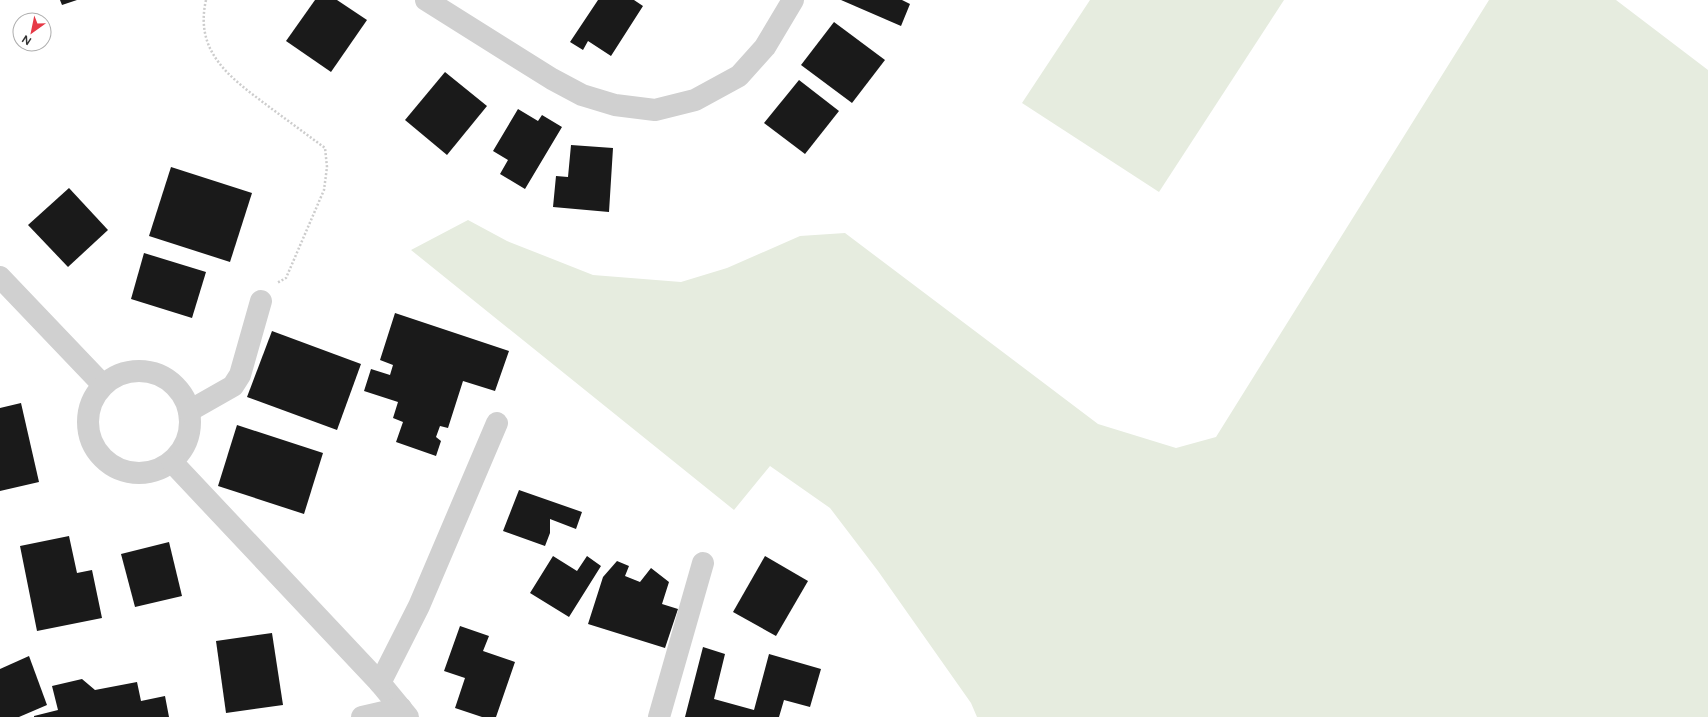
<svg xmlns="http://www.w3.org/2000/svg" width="1708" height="717" viewBox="0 0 1708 717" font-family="Figtree,sans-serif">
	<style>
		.green { fill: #e6ecdf }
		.building { fill: #1a1a1a }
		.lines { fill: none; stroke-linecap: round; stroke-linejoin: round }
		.path { stroke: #cdcdcd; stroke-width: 2.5; stroke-dasharray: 2 2; stroke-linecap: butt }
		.minor { stroke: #d0d0d0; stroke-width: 22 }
	</style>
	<rect width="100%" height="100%" fill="#fff"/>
	<g class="green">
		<path d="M1090 0H1284L1159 192 1022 103Z"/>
		<path d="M1489 0H1616L1708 70V717H977L971 703 878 571 830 508 770 466 734 510 411 250 468 220 507 241 593 275 681 282 727 268 800 236 845 233 1098 424 1176 448 1216 437Z"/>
	</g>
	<g class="building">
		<path d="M60 0H77L62 5Z"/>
		<path d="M315 0H337L367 20 331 72 286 41Z"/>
		<path d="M598 0H634L643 6 611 56 588 41 583 50 570 42Z"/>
		<path d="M841 0H902L910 4 901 26Z"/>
		<path d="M834 22 885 60 852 103 801 65Z"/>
		<path d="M445 72 487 106 447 155 405 120Z"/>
		<path d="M799 80 839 111 805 154 764 123Z"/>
		<path d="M518 109 538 121 542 115 562 127 525 189 500 174 508 160 493 151Z"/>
		<path d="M571 145 613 148 609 212 553 207 556 176 568 177Z"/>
		<path d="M171 167 252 193 230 262 149 236Z"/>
		<path d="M69 188 108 230 68 267 28 225Z"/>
		<path d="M144 253 206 272 192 318 131 299Z"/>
		<path d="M395 313 509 351 495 391 463 381 448 428 440 426 436 437 441 441 436 456 396 442 403 422 393 418 398 402 364 391 371 369 390 375 393 365 380 360Z"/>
		<path d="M272 331 361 364 337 430 247 397Z"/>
		<path d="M21 403 39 482 0 491V408Z"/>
		<path d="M237 425 323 453 304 514 218 486Z"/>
		<path d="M519 490 582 512 576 529 550 519V533L545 546 503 531Z"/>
		<path d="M69 536 77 573 92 570 102 618 37 631 20 546Z"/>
		<path d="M169 542 182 596 135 607 121 554Z"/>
		<path d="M553 556 577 571 587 556 601 566 569 617 530 593Z"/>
		<path d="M765 556 808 581 776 636 733 612Z"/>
		<path d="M617 561 629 566 625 576 640 582 651 568 669 582 662 604 678 609 665 648 588 624 603 577Z"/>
		<path d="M460 626 489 636 483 651 515 662 496 717H482L455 708 465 678 444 671Z"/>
		<path d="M272 633 283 705 226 713 216 641Z"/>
		<path d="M703 647 725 654 714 699 754 710 769 654 821 669 810 707 784 700 779 717H685Z"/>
		<path d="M29 656 47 705 19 717H0V669Z"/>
		<path d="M82 679 95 690 137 682 141 701 165 696 169 717H34V716L58 710 52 686Z"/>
	</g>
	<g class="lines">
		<path class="path" d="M206 0C194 53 231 78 268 106 287 120 306 134 325 148L327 167 324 190 286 278 277 283"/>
		<g class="minor">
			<path d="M426 0 552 79 582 95 615 105 655 110 695 100 739 76 765 47 793 0"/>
			<path d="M0 277 103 385"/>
			<circle cx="139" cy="422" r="51"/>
			<path d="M189 411 233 386 240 375 261 301"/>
			<path d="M172 462 380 683 408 717"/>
			<path d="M380 683 419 606 497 423"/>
			<path d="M362 717 401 708"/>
			<path d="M659 717 703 563"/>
		</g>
	</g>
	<g transform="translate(32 32) rotate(213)"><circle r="19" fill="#ffffff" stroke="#adadad"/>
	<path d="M0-3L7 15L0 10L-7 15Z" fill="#e63946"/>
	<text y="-6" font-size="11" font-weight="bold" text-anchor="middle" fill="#333333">N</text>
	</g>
</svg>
